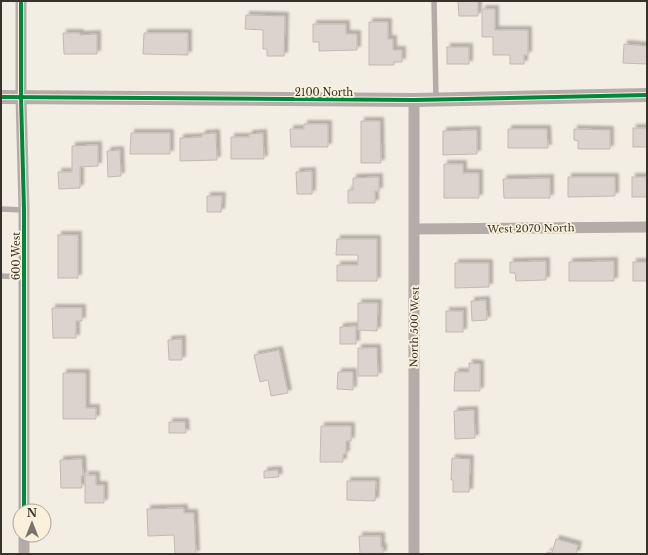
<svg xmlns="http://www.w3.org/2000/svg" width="648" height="555" viewBox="0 0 648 555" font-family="'Libre Baskerville',serif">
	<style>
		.building { fill: #dbd4ce; stroke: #c0bab4; filter: url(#shadow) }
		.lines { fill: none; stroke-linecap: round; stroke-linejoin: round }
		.service { stroke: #b4aca9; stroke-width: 5.5 }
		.minor { stroke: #b4aca9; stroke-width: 11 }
		.tertiary { stroke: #b4aca9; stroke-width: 14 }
		.cycleway-casing { stroke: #faf0dc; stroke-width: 6 }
		.cycleway { stroke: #00873e; stroke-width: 4 }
		.labels { text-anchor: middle; stroke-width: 3.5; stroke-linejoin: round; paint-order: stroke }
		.street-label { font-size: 10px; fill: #37332c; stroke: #faf0dc }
	</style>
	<defs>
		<filter id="shadow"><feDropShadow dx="3.5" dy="-3.5" stdDeviation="1" flood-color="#0004"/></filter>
	</defs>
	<rect width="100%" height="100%" fill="#f3eee3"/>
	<g class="building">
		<path d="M458 1H478V16H459Z"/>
		<path d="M482 9H495V30H528V55H524V64H510V55H493V37H482Z"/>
		<path d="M246 15 285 16 284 56H267V49H263V30L245 29Z"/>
		<path d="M369 22H388V39H393V50H402V62H394V65H369Z"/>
		<path d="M313 24H346V34H357V50L319 51V42H313Z"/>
		<path d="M63 33H80V35L97 34V54H64Z"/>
		<path d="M144 33H188V55L143 54Z"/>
		<path d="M624 44 647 46V64L623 63Z"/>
		<rect x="447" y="47" width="22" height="17"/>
		<path d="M361 121H380L381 163H361Z"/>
		<path d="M304 124H328V147H291L290 129H304Z"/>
		<rect x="633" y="128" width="14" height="19"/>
		<path d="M508 129H547L548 148H508Z"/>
		<path d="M574 129 610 130V149H578V141L574 140Z"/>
		<path d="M477 130V154L443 155V131Z"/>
		<path d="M131 133H170V154H130Z"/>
		<path d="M216 133 217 160 180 161V138L202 137V134Z"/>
		<path d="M263 133 264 159H231V137H249V134Z"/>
		<path d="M98 145V166L80 167V188L59 189 58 172H72V146Z"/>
		<path d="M120 150 121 176 108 177 107 151Z"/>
		<path d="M444 164H463V173H479V198H444Z"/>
		<path d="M312 171V194H297L296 172Z"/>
		<path d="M379 177V191H375V203H348V190H353V178Z"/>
		<path d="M568 177H615V196L568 197Z"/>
		<rect x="632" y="177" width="15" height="20"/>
		<path d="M550 178V198H504L503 179Z"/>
		<path d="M207 196H222L221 212H207Z"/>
		<rect x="58" y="235" width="20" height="43"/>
		<path d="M337 239H377V281H337V265H358V255H336Z"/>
		<path d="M546 261V280L516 281 515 273H510V262Z"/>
		<path d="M614 261V281H569V262Z"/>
		<rect x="633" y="262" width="14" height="19"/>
		<path d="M455 263H489V287L455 288Z"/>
		<path d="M486 300 487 320 472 321 471 301Z"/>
		<path d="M358 303H378L377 331 358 330Z"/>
		<path d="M52 308H82V321H76V338H53Z"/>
		<rect x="446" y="311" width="17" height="21"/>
		<path d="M356 326V344H340V327Z"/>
		<path d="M182 339V360H169L168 340Z"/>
		<path d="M358 348H377L378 376H358Z"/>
		<path d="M279 350 288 393 271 396 268 380 260 382 254 355Z"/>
		<path d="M469 363 480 364V391H454L455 372H469Z"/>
		<path d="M338 372H353V390L337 389Z"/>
		<path d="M63 373H86V408H96V419H63Z"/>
		<path d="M474 410 475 438 455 439 454 411Z"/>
		<path d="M169 422H185L186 433H169Z"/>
		<path d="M321 426H351V441H346V454H343V462H320Z"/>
		<path d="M452 458 470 459 469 492H453V480H451Z"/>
		<path d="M82 459 83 476H81L82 488H61L60 460Z"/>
		<path d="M278 470 279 477 264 478V471Z"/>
		<path d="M85 475H96V485H104V503H85Z"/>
		<path d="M347 481H376L375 501 347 500Z"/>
		<path d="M184 508V513H194L196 554H175L174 535 148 536 147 509Z"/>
		<path d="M359 536H381V547H383V554H360Z"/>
		<path d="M556 539 578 545 576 554H547V552L552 553Z"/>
	</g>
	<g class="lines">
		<g class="service">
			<path d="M434 1 436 100"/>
			<path d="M1 209 24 210"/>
			<path d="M1 276 24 277"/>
		</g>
		<g class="minor">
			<path d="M21 1V97L24 210V511"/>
			<path d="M415 229 647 227"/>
			<path d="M24 554V535"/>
			<path d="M414 554C413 403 415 252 414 100"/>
		</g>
		<path class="tertiary" d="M1 97 414 100 647 95"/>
		<g class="cycleway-casing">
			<g id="cycleway">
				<path d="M21 1V97L24 210V511"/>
				<path d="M1 97 414 100 647 95"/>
			</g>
		</g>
		<use href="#cycleway" class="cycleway"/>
	</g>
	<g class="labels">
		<g class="street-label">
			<text x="324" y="96">2100 North</text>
			<text transform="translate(531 228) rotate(-1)" y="4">West 2070 North</text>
			<text transform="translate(16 256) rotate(-90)" y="4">600 West</text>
			<text transform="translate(414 327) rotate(-89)" y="4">North 500 West</text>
		</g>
	</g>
	<rect width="648" height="555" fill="none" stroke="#37332c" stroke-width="4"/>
	<g transform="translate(32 523)"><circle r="19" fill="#faf0dc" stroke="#aca496"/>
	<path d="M0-3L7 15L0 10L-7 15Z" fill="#79746c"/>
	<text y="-6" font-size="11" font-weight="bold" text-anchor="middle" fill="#37332c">N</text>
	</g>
</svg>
